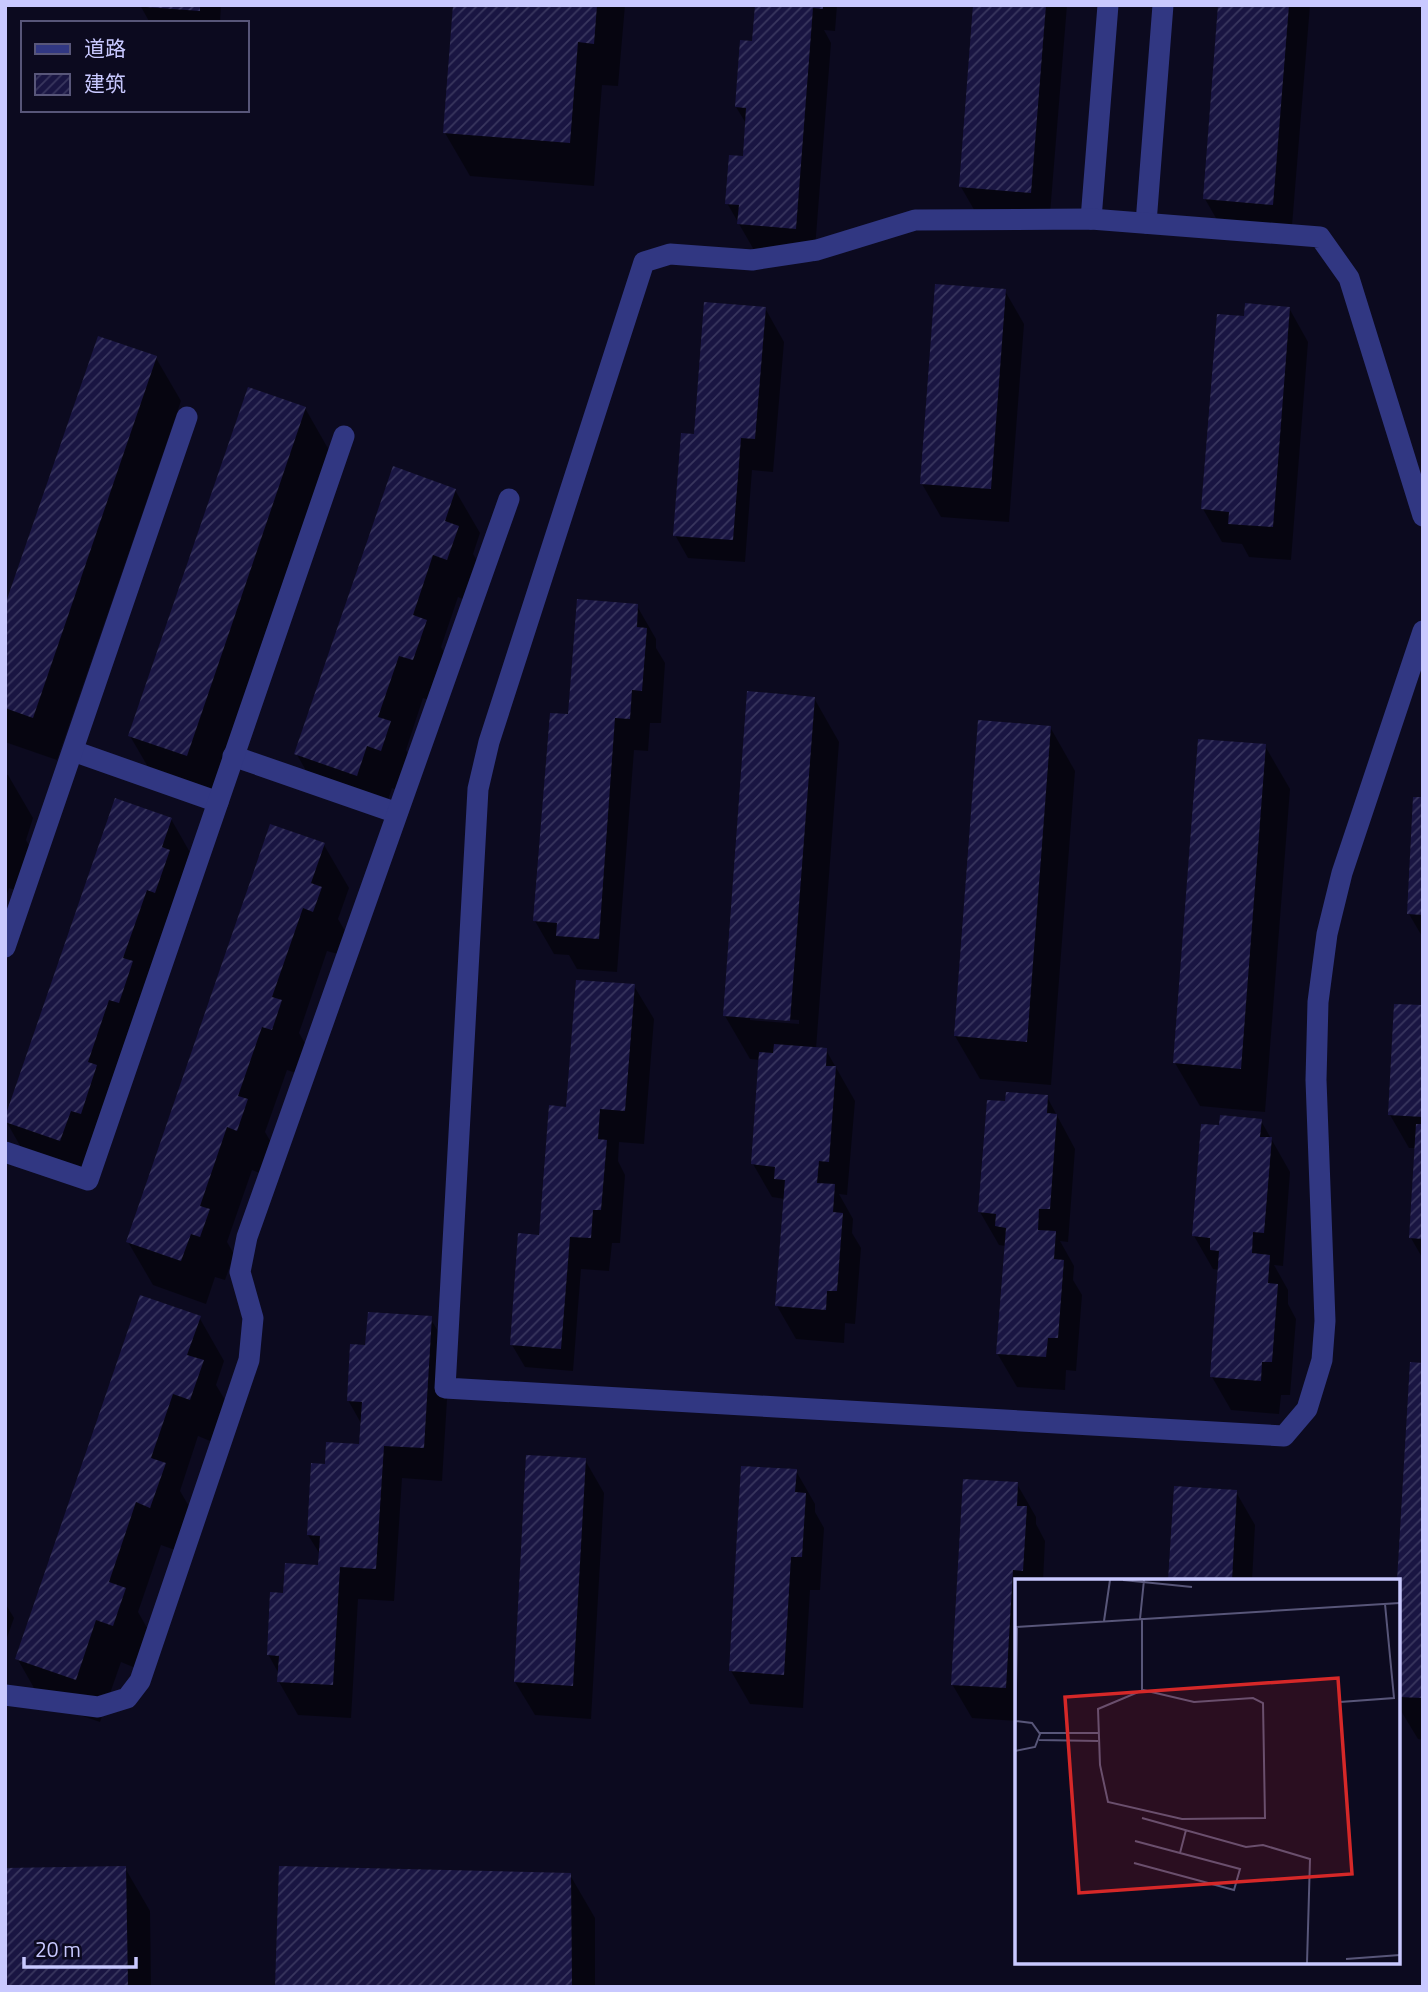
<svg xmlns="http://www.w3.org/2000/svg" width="1428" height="1992" viewBox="0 0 1428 1992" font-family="'Titillium Web','Noto Sans SC',sans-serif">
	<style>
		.shadow { fill: #0007; fill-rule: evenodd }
		.building { fill: url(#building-hatch) }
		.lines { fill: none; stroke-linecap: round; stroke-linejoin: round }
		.minor { stroke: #313782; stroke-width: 21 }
		.inset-road { fill: none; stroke: #585679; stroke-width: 2 }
		.view { fill: #d62828; fill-opacity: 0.15; stroke: #d62828; stroke-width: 3.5 }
		.inset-edge { fill: none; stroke: #c9c9ff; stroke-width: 3.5 }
	</style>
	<defs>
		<pattern id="building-hatch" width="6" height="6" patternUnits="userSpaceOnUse" patternTransform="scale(1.75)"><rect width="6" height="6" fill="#191542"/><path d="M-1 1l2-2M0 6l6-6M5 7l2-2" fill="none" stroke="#39365e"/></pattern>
	</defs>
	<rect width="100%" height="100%" fill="#0c0a1f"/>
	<g class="shadow">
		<path d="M140 5H221L220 23H150Z"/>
		<path d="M455 5H625L618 86 602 85 594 186 470 176 445 133Z"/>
		<path d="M782 5H837L835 31 824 30 831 43 814 262 758 257 727 203 744 157 747 125 736 107 753 43Z"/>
		<path d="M975 5H1067L1049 226 980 220 961 187Z"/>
		<path d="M1220 5H1310L1291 238 1224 232 1205 199Z"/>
		<path d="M1005 291 1024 324 1009 522 941 517 922 484Z"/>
		<path d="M765 308 784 342 773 472 752 470 745 562 688 558 675 535 697 436Z"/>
		<path d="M1289 308 1308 342 1291 560 1249 557 1242 544 1222 542 1203 509 1246 318Z"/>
		<path d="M156 358 181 401 57 760 5 742V610Z"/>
		<path d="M305 408 330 452 211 799 155 779 130 736Z"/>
		<path d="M455 490 480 533 473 554 483 571 472 603 458 597 441 647 451 665 438 703 423 698 406 750 415 766 406 793 392 788 382 818 321 797 296 753Z"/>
		<path d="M637 606 656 639V648L665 663 661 723H650L648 751 634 750 617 972 577 969 569 955 554 954 535 921 570 716Z"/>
		<path d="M814 698 839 742 816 1049 826 1050 855 1101 847 1195 839 1194 853 1219 852 1233 861 1248 855 1324 845 1323 844 1343 796 1339 777 1306 785 1199 772 1197 753 1164 761 1060 750 1059 725 1016ZM750 1017 799 1020V1024L750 1020Z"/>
		<path d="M1050 727 1075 771 1051 1085 980 1079 955 1036Z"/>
		<path d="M1265 746 1290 789 1265 1112 1200 1106 1175 1063Z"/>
		<path d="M5 774 8 775 33 818 26 840 32 851 18 891 9 888 5 899Z"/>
		<path d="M1423 799V938L1409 914Z"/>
		<path d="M171 819 196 863 85 1184 31 1165 6 1121Z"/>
		<path d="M324 845 349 888 338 919 345 931 338 954 327 951 299 1033 306 1045 296 1073 287 1070 265 1132 272 1144 262 1174 252 1170 227 1242 234 1254 225 1280 215 1277 206 1304 153 1285 128 1242Z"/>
		<path d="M634 986 654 1019 644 1144 619 1142 618 1161 625 1175 620 1243H612L609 1271 581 1269 573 1371 525 1367 512 1345 541 1236 568 1108Z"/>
		<path d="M1423 1007V1259L1411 1238 1416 1148H1409L1390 1115Z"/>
		<path d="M1047 1097 1075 1149 1068 1242 1060 1241 1074 1266 1073 1280 1082 1295 1076 1371 1066 1370 1065 1390 1017 1387 997 1353 1006 1246 999 1245 980 1212 1006 1103Z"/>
		<path d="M1261 1121 1290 1172 1283 1266 1274 1265 1288 1290V1304L1296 1319 1290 1395H1281L1279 1414 1231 1410 1212 1377 1220 1270 1213 1269 1194 1236 1221 1127Z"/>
		<path d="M199 1317 224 1361 216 1385 228 1405 215 1443 198 1436 180 1491 190 1508 175 1550 161 1545 138 1612 150 1633 138 1669 121 1662 100 1722 42 1702 17 1658Z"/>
		<path d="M430 1318 450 1351 442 1481 402 1478 394 1601 358 1599 351 1718 298 1715 279 1682V1674L268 1654 284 1595 320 1567 321 1556 308 1535 326 1466 361 1446 362 1425 348 1400 367 1347Z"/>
		<path d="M1423 1365V1740L1418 1739 1398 1706V1595Z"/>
		<path d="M585 1460 604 1493 591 1719 535 1715 515 1682Z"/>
		<path d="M796 1471 815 1504V1512L824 1528 820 1590H810L803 1708 750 1704 731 1671Z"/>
		<path d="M1017 1484 1036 1517V1524L1045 1541 1043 1581H1017V1721L972 1718 952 1684Z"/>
		<path d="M1236 1492 1255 1525 1252 1581H1170Z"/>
		<path d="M5 1603 14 1618 5 1643Z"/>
		<path d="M125 1868 150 1911 151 1987H5Z"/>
		<path d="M570 1875 595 1918V1987H277Z"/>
	</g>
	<g class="building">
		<path d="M146 5H200V11L146 7Z"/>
		<path d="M453 5H597L594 44 578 42 570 143 443 133Z"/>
		<path d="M755 5H823V9L813 8 796 229 737 224 739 205 725 204 729 155 743 156 746 108 735 107 740 40 752 41Z"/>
		<path d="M973 5H1046L1031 193 959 187Z"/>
		<path d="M1218 5H1289L1273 205 1203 199Z"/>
		<path d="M935 284 1006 289 991 489 920 484Z"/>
		<path d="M704 302 766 307 755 439 741 438 733 540 673 536 681 433 694 434Z"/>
		<path d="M1245 303 1290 307 1273 527 1228 524 1229 512 1201 509 1217 314 1244 316Z"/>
		<path d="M98 336 157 356 33 718 5 708V605Z"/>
		<path d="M248 387 306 407 187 756 128 736Z"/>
		<path d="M393 466 456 489 445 521 459 526 447 560 433 555 413 615 427 620 413 660 399 656 378 717 391 721 381 751 367 746 357 776 294 754Z"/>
		<path d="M577 599 638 604 637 627 647 628 642 691 632 690 630 719 615 718 599 939 556 936 557 923 533 921 550 713 568 714Z"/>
		<path d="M747 691 815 697 790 1021 723 1016Z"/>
		<path d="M978 720 1051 726 1027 1042 954 1036Z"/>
		<path d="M1198 739 1266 744 1241 1069 1173 1063Z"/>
		<path d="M1413 797H1423V915L1407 914Z"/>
		<path d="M115 798 172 818 162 847 170 850 155 893 147 890 123 958 133 961 119 1003 109 1000 88 1062 97 1065 81 1114 71 1111 60 1141 5 1122V1117Z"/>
		<path d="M270 824 325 843 311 883 322 887 313 912 303 908 272 997 282 1000 272 1030 262 1027 238 1096 248 1099 237 1131 227 1127 200 1206 210 1209 200 1237 191 1234 181 1261 126 1242Z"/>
		<path d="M576 980 635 984 625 1111 600 1109 598 1139 607 1140 601 1210H593L591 1238 570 1237 561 1349 510 1345 518 1233 539 1235 549 1105 566 1107Z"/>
		<path d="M1394 1004 1423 1005V1117L1388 1115Z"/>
		<path d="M774 1044 827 1048 826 1066H836L829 1162 819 1161 817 1183 835 1184 833 1212 843 1213 837 1291H827L826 1310 775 1306 785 1180 774 1179 775 1167 751 1164 759 1052 773 1053Z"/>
		<path d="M1006 1092 1048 1095 1047 1113 1057 1114 1050 1209H1039L1038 1230 1056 1231 1054 1259 1064 1260 1058 1338H1048L1046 1357 996 1354 1006 1228 995 1226 996 1214 978 1212 987 1100 1005 1101Z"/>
		<path d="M1220 1115 1262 1119 1260 1137H1272L1264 1233 1253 1232 1252 1253 1270 1255 1268 1283 1278 1284 1272 1362H1262L1261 1381 1210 1377 1219 1251 1210 1250V1238L1192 1236 1201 1124 1219 1125Z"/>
		<path d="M1416 1124H1423V1239L1409 1238Z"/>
		<path d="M140 1295 201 1316 187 1355 204 1360 190 1400 173 1394 151 1458 166 1463 150 1508 136 1502 109 1582 126 1588 113 1626 96 1620 76 1680 15 1659Z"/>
		<path d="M368 1312 432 1316 424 1448 384 1446 376 1569 340 1567 333 1685 277 1682 279 1656 267 1655 270 1592 283 1593 285 1563 318 1565 320 1536 307 1535 311 1463 325 1464 326 1442 359 1444 362 1402 347 1401 350 1344 365 1345Z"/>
		<path d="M1410 1362 1423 1363V1698L1398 1697 1397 1581Z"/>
		<path d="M526 1455 586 1458 573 1686 514 1682Z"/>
		<path d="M741 1466 797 1469 795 1492 806 1493 802 1557H791L784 1675 729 1671Z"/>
		<path d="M963 1479 1018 1482 1017 1506H1027L1023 1571 1013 1570 1006 1688 951 1685Z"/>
		<path d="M1174 1486 1237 1490 1232 1581H1168Z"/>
		<path d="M126 1866 128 1987H5V1868Z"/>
		<path d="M279 1866 571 1873 572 1987H275Z"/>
	</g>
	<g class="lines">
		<g class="minor">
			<path d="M1091 219 1108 5"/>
			<path d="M1146 223 1163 5"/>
			<path d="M1423 516 1349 278 1320 237 1091 219 915 220 817 250 752 260 670 254 644 262 489 742 478 789 445 1388 1284 1436 1307 1409 1322 1360 1325 1321 1316 1080 1318 1002 1327 934 1342 873 1423 631"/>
			<path d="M73 751 218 802"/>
			<path d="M233 756 397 813"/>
			<path d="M5 947 187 417"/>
			<path d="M5 1152 88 1180 344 436"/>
			<path d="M5 1695 98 1707 127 1698 140 1681 249 1360 253 1318 240 1272 247 1237 509 499"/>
		</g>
	</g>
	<g transform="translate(1015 1579)">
		<rect width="385" height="385" fill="#0c0a1f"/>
		<path class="inset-road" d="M108 1 177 8M127 39V111M125 40 129 1M89 42 95 1M0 48 385 24M128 111 179 123 238 119 248 124 250 239 167 240 93 223 85 186 83 130ZM325 123 379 119 370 25M24 154H83M24 161 83 162M0 167 2 47M0 172 20 168 25 155 17 144 0 142M127 239 231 268 248 266 295 280 292 384M165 274 171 251M119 284 219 311 225 290 120 262M331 380 385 376"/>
		<path class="view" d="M323 99 337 295 64 314 50 118Z"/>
		<rect width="385" height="385" class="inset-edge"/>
	</g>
	<rect width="1428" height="1992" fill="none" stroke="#c9c9ff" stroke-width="14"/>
	<rect x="21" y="21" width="228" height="91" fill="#0c0a1f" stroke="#585679" stroke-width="2"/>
	<rect x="35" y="44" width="35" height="10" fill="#313782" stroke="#585679" stroke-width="2"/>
	<text x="84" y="56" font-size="21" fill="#c9c9ff">道路</text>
	<rect x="35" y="74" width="35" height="21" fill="url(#building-hatch)" stroke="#585679" stroke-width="2"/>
	<text x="84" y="91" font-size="21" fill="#c9c9ff">建筑</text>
	<path d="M24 1957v10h112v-10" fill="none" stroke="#c9c9ff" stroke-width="3.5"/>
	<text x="35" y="1957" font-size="21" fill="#c9c9ff" stroke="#0c0a1f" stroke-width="5" paint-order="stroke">20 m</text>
</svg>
